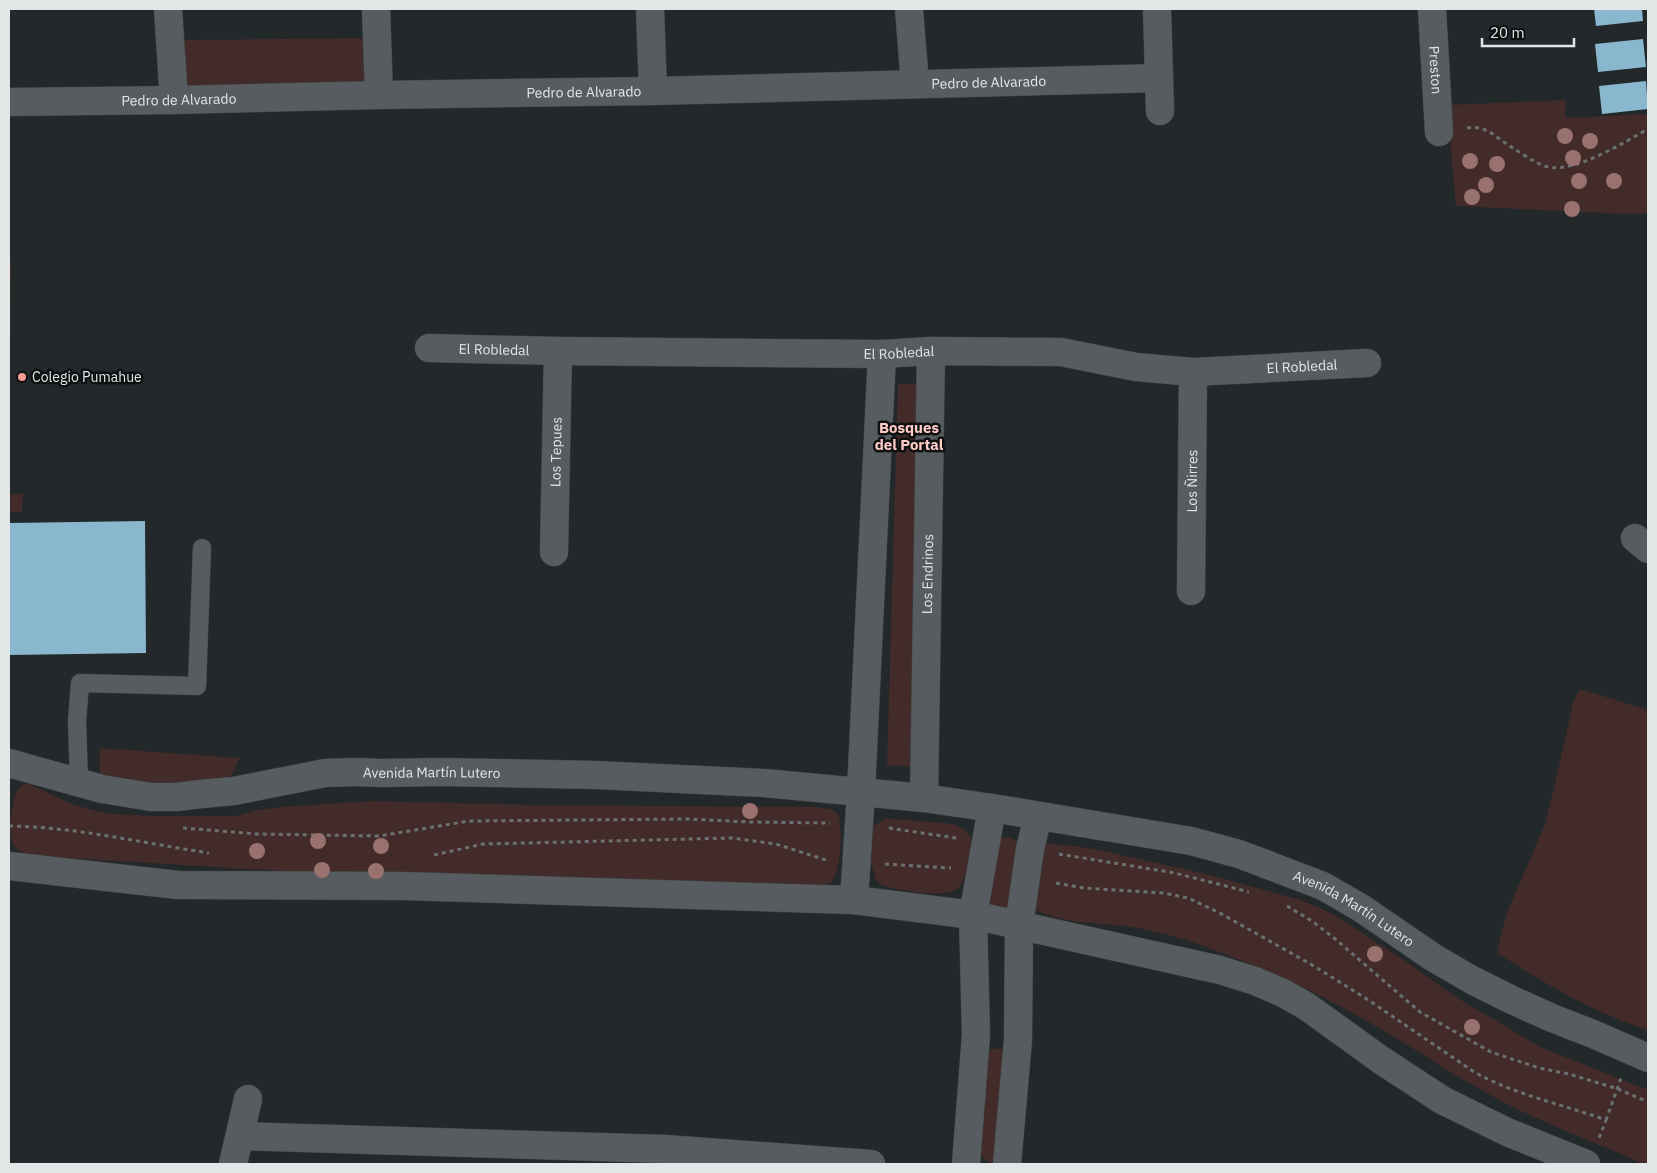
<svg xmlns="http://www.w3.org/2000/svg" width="1657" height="1173" viewBox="0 0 1657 1173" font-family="'IBM Plex Sans',sans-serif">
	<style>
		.green { fill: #422b29 }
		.building { fill: #89b8ce }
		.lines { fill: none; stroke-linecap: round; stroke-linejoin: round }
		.lane-casing { stroke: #3f4446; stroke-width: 19 }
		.street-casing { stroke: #3f4446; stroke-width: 29 }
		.secondary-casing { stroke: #3f4446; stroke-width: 29 }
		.path { stroke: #6b7072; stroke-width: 3; stroke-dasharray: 4 4; stroke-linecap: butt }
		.lane { stroke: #565c5f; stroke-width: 18 }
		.street { stroke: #565c5f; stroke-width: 28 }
		.secondary { stroke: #565c5f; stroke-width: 28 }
		.tree { fill: #997270 }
		.poi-dot { fill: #f59c95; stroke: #0e1112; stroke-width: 2 }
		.labels { text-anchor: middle; stroke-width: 5; stroke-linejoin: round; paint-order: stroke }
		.street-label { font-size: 14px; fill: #e2e6e7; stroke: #0e1112 }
		.poi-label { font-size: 14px; fill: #e2e6e7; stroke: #0e1112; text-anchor: start }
		.neighbourhood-label { font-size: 15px; font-weight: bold; fill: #ffcbc6; stroke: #0e1112 }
	</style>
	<rect width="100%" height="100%" fill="#23282b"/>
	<g class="green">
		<path d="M372 38V87L183 89V40Z"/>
		<path d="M1565 100 1566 118 1648 114V213L1629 214 1456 206 1447 105Z"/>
		<path d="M9 261H11L9 430Z"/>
		<path d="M898 384H922L912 767 887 765Z"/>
		<path d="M9 494H23L22 512H9Z"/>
		<path d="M1580 689 1648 710V1030C1594 1013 1544 983 1497 953L1506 915 1546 822 1574 700Z"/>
		<path d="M100 748 240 758 228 782 136 787 100 773Z"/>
		<path d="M30 784 71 804 101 812 115 814 160 816H237L257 810 281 807 372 801 534 805 816 807 831 809 838 813C843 832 842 866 831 883L815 886 347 875 33 856C25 853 17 851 13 843 8 835 12 800 17 791 18 789 20 787 22 785Z"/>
		<path d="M886 819C904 819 921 821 939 823 945 823 952 823 958 826 963 828 969 833 971 839 974 848 965 884 957 889 946 898 899 891 885 886 882 885 879 883 876 880L871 863 873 826Z"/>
		<path d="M1010 837 1019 842 1008 907 1005 910 990 907 988 903 999 840 1003 838Z"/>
		<path d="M1046 844 1068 845 1094 849 1202 873 1301 900 1333 914 1404 960 1459 999 1540 1047 1648 1090V1164H1643C1591 1140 1535 1121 1485 1092 1444 1069 1406 1043 1365 1020 1323 996 1278 974 1232 957 1200 944 1165 932 1131 927 1101 922 1057 925 1032 907L1042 845Z"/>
		<path d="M993 1048 1003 1050 1009 1057 1001 1152 990 1163 977 1153 986 1054Z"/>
	</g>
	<g class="building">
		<path d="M1594 9H1642L1643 21 1596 26Z"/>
		<path d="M1643 39 1646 67 1598 72 1595 44Z"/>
		<path d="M1646 81 1648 109 1602 114 1599 86Z"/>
		<path d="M145 521 146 653 9 655V523Z"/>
	</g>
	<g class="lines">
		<g class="lane-casing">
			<path id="lane" d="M79 782 77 722 80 683 197 686 202 548"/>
		</g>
		<g class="street-casing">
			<g id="street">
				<path d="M168 9 174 100"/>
				<path d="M376 9 379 95"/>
				<path d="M650 9 653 91"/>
				<path d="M909 9 915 84"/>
				<path d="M1157 9 1160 111"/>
				<path id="s1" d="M1432 9 1439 132"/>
				<path id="s2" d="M9 102 174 100 379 95 653 91 1159 78"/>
				<path id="s3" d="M429 348 558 351 882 354 931 351 1061 352 1136 367 1193 372 1367 363"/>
				<path d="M1635 538 1648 549"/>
				<path id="s4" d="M554 552 558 351"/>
				<path id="s5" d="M1191 591 1193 372"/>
				<path id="s6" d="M924 798 931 351"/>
				<path d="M854 900 861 792 882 354"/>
				<path d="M240 1136 666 1149 871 1164"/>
				<path d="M233 1164 248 1099"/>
				<path d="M966 1164 976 1035 973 915 992 808"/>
				<path d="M1007 1164 1018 1040 1019 925 1030 849 1038 816"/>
			</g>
		</g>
		<g class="secondary-casing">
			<g id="secondary">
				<path id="s7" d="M9 763 102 789 151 797H176L201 794 234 791 325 773 357 772 381 773 441 772 596 775 764 783 924 798 992 808 1191 841 1239 854 1323 886 1361 908 1434 958 1472 980 1512 1000 1552 1018 1593 1034 1648 1058"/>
				<path d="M9 866 178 885 404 886 854 900 973 915 1220 970 1255 981 1283 993 1306 1006 1381 1060 1442 1100 1507 1132 1586 1164"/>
			</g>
		</g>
		<g class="path">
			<path d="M1467 128C1479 126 1489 130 1498 138 1510 146 1535 164 1548 167 1575 173 1625 142 1648 129"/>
			<path d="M9 826C76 827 142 843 209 853"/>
			<path d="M183 828 258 834 379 836 469 821 689 819 749 822 830 823"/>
			<path d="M889 828 956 838"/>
			<path d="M1059 854 1175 873 1249 892"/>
			<path d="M434 855 483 844 732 838 776 844 826 860"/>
			<path d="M885 864 951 868"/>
			<path d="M1056 883 1084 888 1164 893 1188 898 1218 912 1314 966 1370 1001 1474 1072C1516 1095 1561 1104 1606 1120L1599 1138"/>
			<path d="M1287 906 1312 921 1334 938 1420 1012 1491 1052 1539 1068 1569 1074 1618 1089 1648 1102"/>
			<path d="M1606 1120 1621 1078"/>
		</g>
		<use href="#lane" class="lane"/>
		<use href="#street" class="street"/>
		<use href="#secondary" class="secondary"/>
	</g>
	<g class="tree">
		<circle cx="1565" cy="136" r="8"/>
		<circle cx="1590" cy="141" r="8"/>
		<circle cx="1573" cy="158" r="8"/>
		<circle cx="1470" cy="161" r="8"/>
		<circle cx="1497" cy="164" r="8"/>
		<circle cx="1579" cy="181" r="8"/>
		<circle cx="1614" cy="181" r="8"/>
		<circle cx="1486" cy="185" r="8"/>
		<circle cx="1472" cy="197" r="8"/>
		<circle cx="1572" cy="209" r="8"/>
		<circle cx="750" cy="811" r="8"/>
		<circle cx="318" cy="841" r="8"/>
		<circle cx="381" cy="846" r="8"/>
		<circle cx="257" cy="851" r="8"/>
		<circle cx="322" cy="870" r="8"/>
		<circle cx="376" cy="871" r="8"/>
		<circle cx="1375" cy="954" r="8"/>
		<circle cx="1472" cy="1027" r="8"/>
	</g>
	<circle class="poi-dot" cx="22" cy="377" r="5"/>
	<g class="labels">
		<g class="street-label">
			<text dy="5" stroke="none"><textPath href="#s1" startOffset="61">Preston</textPath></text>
			<text dy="5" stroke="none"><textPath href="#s2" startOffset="980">Pedro de Alvarado</textPath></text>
			<text dy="5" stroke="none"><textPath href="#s2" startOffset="575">Pedro de Alvarado</textPath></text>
			<text dy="5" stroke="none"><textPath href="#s2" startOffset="170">Pedro de Alvarado</textPath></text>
			<text dy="5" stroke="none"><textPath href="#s3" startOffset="65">El Robledal</textPath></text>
			<text dy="5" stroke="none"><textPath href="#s3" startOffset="470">El Robledal</textPath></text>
			<text dy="5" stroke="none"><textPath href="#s3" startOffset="875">El Robledal</textPath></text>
			<text dy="5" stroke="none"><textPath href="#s4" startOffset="100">Los Tepues</textPath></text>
			<text dy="5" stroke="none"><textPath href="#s5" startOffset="110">Los Ñirres</textPath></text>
			<text dy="5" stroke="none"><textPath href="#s6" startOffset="224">Los Endrinos</textPath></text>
			<text dy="5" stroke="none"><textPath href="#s7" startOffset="429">Avenida Martín Lutero</textPath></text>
			<text dy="5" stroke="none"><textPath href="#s7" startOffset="1370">Avenida Martín Lutero</textPath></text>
		</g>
		<g class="poi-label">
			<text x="32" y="382">Colegio Pumahue</text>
		</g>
		<g class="neighbourhood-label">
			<text x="909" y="433">Bosques<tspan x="909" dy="17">del Portal</tspan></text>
		</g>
	</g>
	<rect width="1657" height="1173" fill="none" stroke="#e2e6e7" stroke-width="20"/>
	<path d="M1482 38v8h92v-8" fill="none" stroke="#e2e6e7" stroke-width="2.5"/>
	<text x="1490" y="38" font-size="15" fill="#e2e6e7" stroke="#0e1112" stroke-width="4" paint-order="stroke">20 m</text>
</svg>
